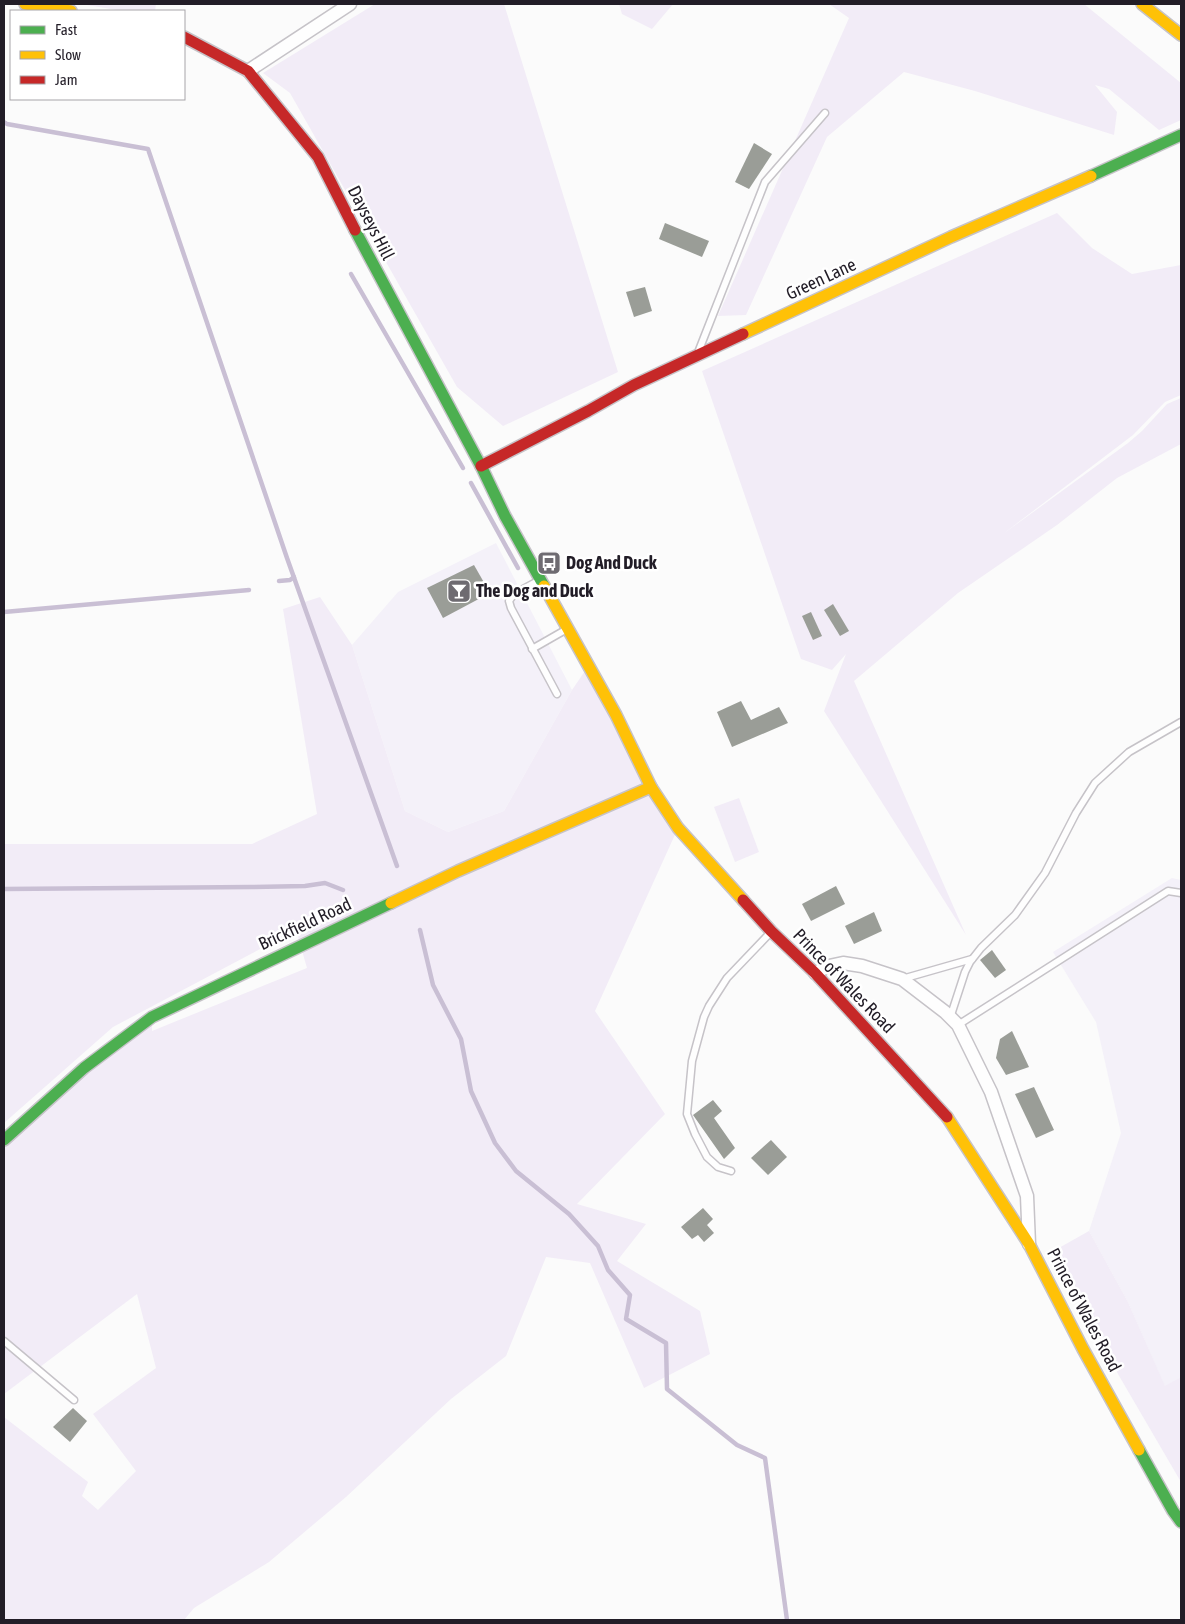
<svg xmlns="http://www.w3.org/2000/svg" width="1185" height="1624" viewBox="0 0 1185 1624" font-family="'Asap Condensed',sans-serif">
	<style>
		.built { fill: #f4f1f9 }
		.green { fill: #f2ecf7 }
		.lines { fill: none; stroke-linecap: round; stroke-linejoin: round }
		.stream { stroke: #c9bfd4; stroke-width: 4.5 }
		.building { fill: #9a9d97 }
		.lane-casing { stroke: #c6c3c8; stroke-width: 9 }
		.street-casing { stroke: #c6c3c8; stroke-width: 15 }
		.fast-casing { stroke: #c6c3c8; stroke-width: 14 }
		.slow-casing { stroke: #c6c3c8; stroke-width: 14 }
		.jam-casing { stroke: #c6c3c8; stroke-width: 14 }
		.lane { stroke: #fefefe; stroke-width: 6 }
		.street { stroke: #fefefe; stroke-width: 12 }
		.fast { stroke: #4caf50; stroke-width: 11 }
		.slow { stroke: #ffc107; stroke-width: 11 }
		.jam { stroke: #c62828; stroke-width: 11 }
		.labels { text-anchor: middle; stroke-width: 5; stroke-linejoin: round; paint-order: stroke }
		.street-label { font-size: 18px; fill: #221d27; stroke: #fff }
		.poi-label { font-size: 18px; font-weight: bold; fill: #221d27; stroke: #fff; text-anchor: start }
	</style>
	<rect width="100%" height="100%" fill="#fbfbfb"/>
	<g class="built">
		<path d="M496 543 572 690 504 811 448 832 405 811 352 645 398 592Z"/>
		<path d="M1172 878 1181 880V1377L1165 1387 1128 1302 1089 1231 1121 1133 1096 1022 1053 952Z"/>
	</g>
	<g class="green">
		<path d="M81 4H156L155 11H123Z"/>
		<path d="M375 4H504L618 372 503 426 457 387 290 93 263 73Z"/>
		<path d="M619 4H673L652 29 622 14Z"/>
		<path d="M829 4H1084L1181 83V120L1159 130 1109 89 1095 85 1117 112 1114 135 975 91 904 72 827 137 746 315 718 316 849 18Z"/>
		<path d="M1057 213 1092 248 1132 274 1181 265V395L1165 402 1133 435 1003 534 1128 443 1142 431 1167 404 1181 398V444L1117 478 1057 525 958 593 854 681 966 935 824 711 846 654 832 670 801 659 702 371Z"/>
		<path d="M320 597 352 645 405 811 448 832 504 811 572 690 589 665 678 828 595 1011 665 1114 577 1204 646 1224 617 1261 700 1311 710 1354 644 1388 590 1263 546 1257 506 1356 451 1399 346 1497 269 1562 194 1608 184 1620H4V1417L88 1482 82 1496 98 1510 136 1471 93 1414 156 1368 137 1294 4 1394V1140L152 1017V1031L307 968 296 930 113 1027 4 1123V844H252L317 814 283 609Z"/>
		<path d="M739 798 759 852 735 862 714 807Z"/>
		<path d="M1089 1231 1128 1302 1165 1386 1181 1377V1482L1118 1374 1057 1249Z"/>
	</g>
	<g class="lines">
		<g class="stream">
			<path d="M4 122 7 124 148 149 287 558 397 866"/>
			<path d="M351 274 463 468"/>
			<path d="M471 483 518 568"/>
			<path d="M279 581 290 580 294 577"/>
			<path d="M4 612 249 590"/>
			<path d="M4 889 251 887 305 886 325 883 343 890"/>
			<path d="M420 930 433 985 461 1039 471 1091 495 1143 516 1171 569 1214 598 1246 608 1270 630 1295 626 1319 666 1343 667 1389 737 1445 765 1458 787 1620"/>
		</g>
	</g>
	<g class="building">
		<path d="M754 143 772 154 749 189 735 182Z"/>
		<path d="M665 223 709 241 702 257 659 239Z"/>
		<path d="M645 287 652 311 634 317 626 292Z"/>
		<path d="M474 565 490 593 443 618 427 588Z"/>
		<path d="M833 604 849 631 840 636 824 610Z"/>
		<path d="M811 612 822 636 813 640 802 616Z"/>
		<path d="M741 701 751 720 779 707 788 723 732 747 717 712Z"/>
		<path d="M836 886 845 904 811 921 802 904Z"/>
		<path d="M874 912 882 931 854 944 845 926Z"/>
		<path d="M992 950 1006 970 995 978 980 960Z"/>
		<path d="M1012 1031 1029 1067 1006 1075 996 1058 1000 1039Z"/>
		<path d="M1034 1087 1054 1130 1036 1138 1015 1094Z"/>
		<path d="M713 1100 722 1111 714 1118 735 1148 724 1159 693 1115Z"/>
		<path d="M771 1140 787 1157 768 1175 751 1158Z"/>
		<path d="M703 1208 713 1219 707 1225 714 1233 704 1242 698 1235 692 1239 681 1227Z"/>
		<path d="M73 1408 87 1421 70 1442 53 1427Z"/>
	</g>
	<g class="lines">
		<g class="lane-casing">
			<g id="lane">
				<path d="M699 350 765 182 825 113"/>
				<path d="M540 580 514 594 509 601 511 608 557 694"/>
				<path d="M532 649 567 629"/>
				<path d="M902 979 972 959"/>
				<path d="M950 1018 965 972 970 962 981 948 1015 915 1045 873 1076 813 1095 783 1129 752 1181 722"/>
				<path d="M958 1025 1168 891 1181 893"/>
				<path d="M731 1171 718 1167 707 1157 695 1134 687 1114 692 1061 704 1017 709 1006 727 978 771 932"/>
				<path d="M4 1341 74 1400"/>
			</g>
		</g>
		<g class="street-casing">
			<g id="street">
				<path d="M248 71 350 4"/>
				<path d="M815 973 829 966 843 963 862 966 902 979 945 1012 958 1025 991 1092 1027 1196 1029 1244"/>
			</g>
		</g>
		<g class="fast-casing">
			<g id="fast">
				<path d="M1091 176 1181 135"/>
				<path d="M355 230 482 468 505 516 544 586"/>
				<path d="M4 1140 84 1068 152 1017 391 903"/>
				<path d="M1139 1450 1173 1511 1181 1522"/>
			</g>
		</g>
		<g class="slow-casing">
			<g id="slow">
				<path d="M25 4 71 11"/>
				<path d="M1142 4 1181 35"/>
				<path d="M743 334 951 237 1091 176"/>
				<path d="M544 586 616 715 651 787 678 828 743 900"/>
				<path d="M391 903 458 871 651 787"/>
				<path d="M947 1117 1029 1244 1083 1349 1139 1450"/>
			</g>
		</g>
		<g class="jam-casing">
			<g id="jam">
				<path d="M184 37 248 71 318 157 355 230"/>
				<path d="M481 466 588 411 634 385 743 334"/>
				<path d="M743 900 771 931 815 973 947 1117"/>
			</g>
		</g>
		<use href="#lane" class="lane"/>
		<use href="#street" class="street"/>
		<use href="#fast" class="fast"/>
		<use href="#slow" class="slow"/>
		<use href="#jam" class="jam"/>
	</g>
	<defs>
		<g id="bus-square" transform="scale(1.25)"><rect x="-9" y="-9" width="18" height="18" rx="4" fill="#6e6b71" stroke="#fff"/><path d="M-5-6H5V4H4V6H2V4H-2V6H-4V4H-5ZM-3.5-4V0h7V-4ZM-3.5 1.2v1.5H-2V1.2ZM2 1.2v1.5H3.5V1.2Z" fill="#fff"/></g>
		<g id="bar-square" transform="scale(1.25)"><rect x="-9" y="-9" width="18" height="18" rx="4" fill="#6e6b71" stroke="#fff"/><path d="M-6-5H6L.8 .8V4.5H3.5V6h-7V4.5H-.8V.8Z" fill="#fff"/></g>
	</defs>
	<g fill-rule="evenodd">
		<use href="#bus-square" x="549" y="563"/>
		<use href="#bar-square" x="459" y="591"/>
	</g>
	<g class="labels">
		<g class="street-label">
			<text transform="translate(371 223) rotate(63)" y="6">Dayseys Hill</text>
			<text transform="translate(821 279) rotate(-25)" y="6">Green Lane</text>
			<text transform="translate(305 924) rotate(-25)" y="6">Brickfield Road</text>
			<text transform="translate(844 981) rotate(46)" y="6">Prince of Wales Road</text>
			<text transform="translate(1084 1310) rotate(62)" y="6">Prince of Wales Road</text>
		</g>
		<g class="poi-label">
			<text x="566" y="569">Dog And Duck</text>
			<text x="476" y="597">The Dog and Duck</text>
		</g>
	</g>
	<rect width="1185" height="1624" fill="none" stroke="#221d27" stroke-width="10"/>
	<rect x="10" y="10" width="175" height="90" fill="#ffffff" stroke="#a7a5a9"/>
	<rect x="20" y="26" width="25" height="8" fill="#4caf50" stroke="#a7a5a9"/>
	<text x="55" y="35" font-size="15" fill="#221d27">Fast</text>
	<rect x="20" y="51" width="25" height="8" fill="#ffc107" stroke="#a7a5a9"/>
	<text x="55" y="60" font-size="15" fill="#221d27">Slow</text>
	<rect x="20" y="76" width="25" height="8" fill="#c62828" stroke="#a7a5a9"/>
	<text x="55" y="85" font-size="15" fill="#221d27">Jam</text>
</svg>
